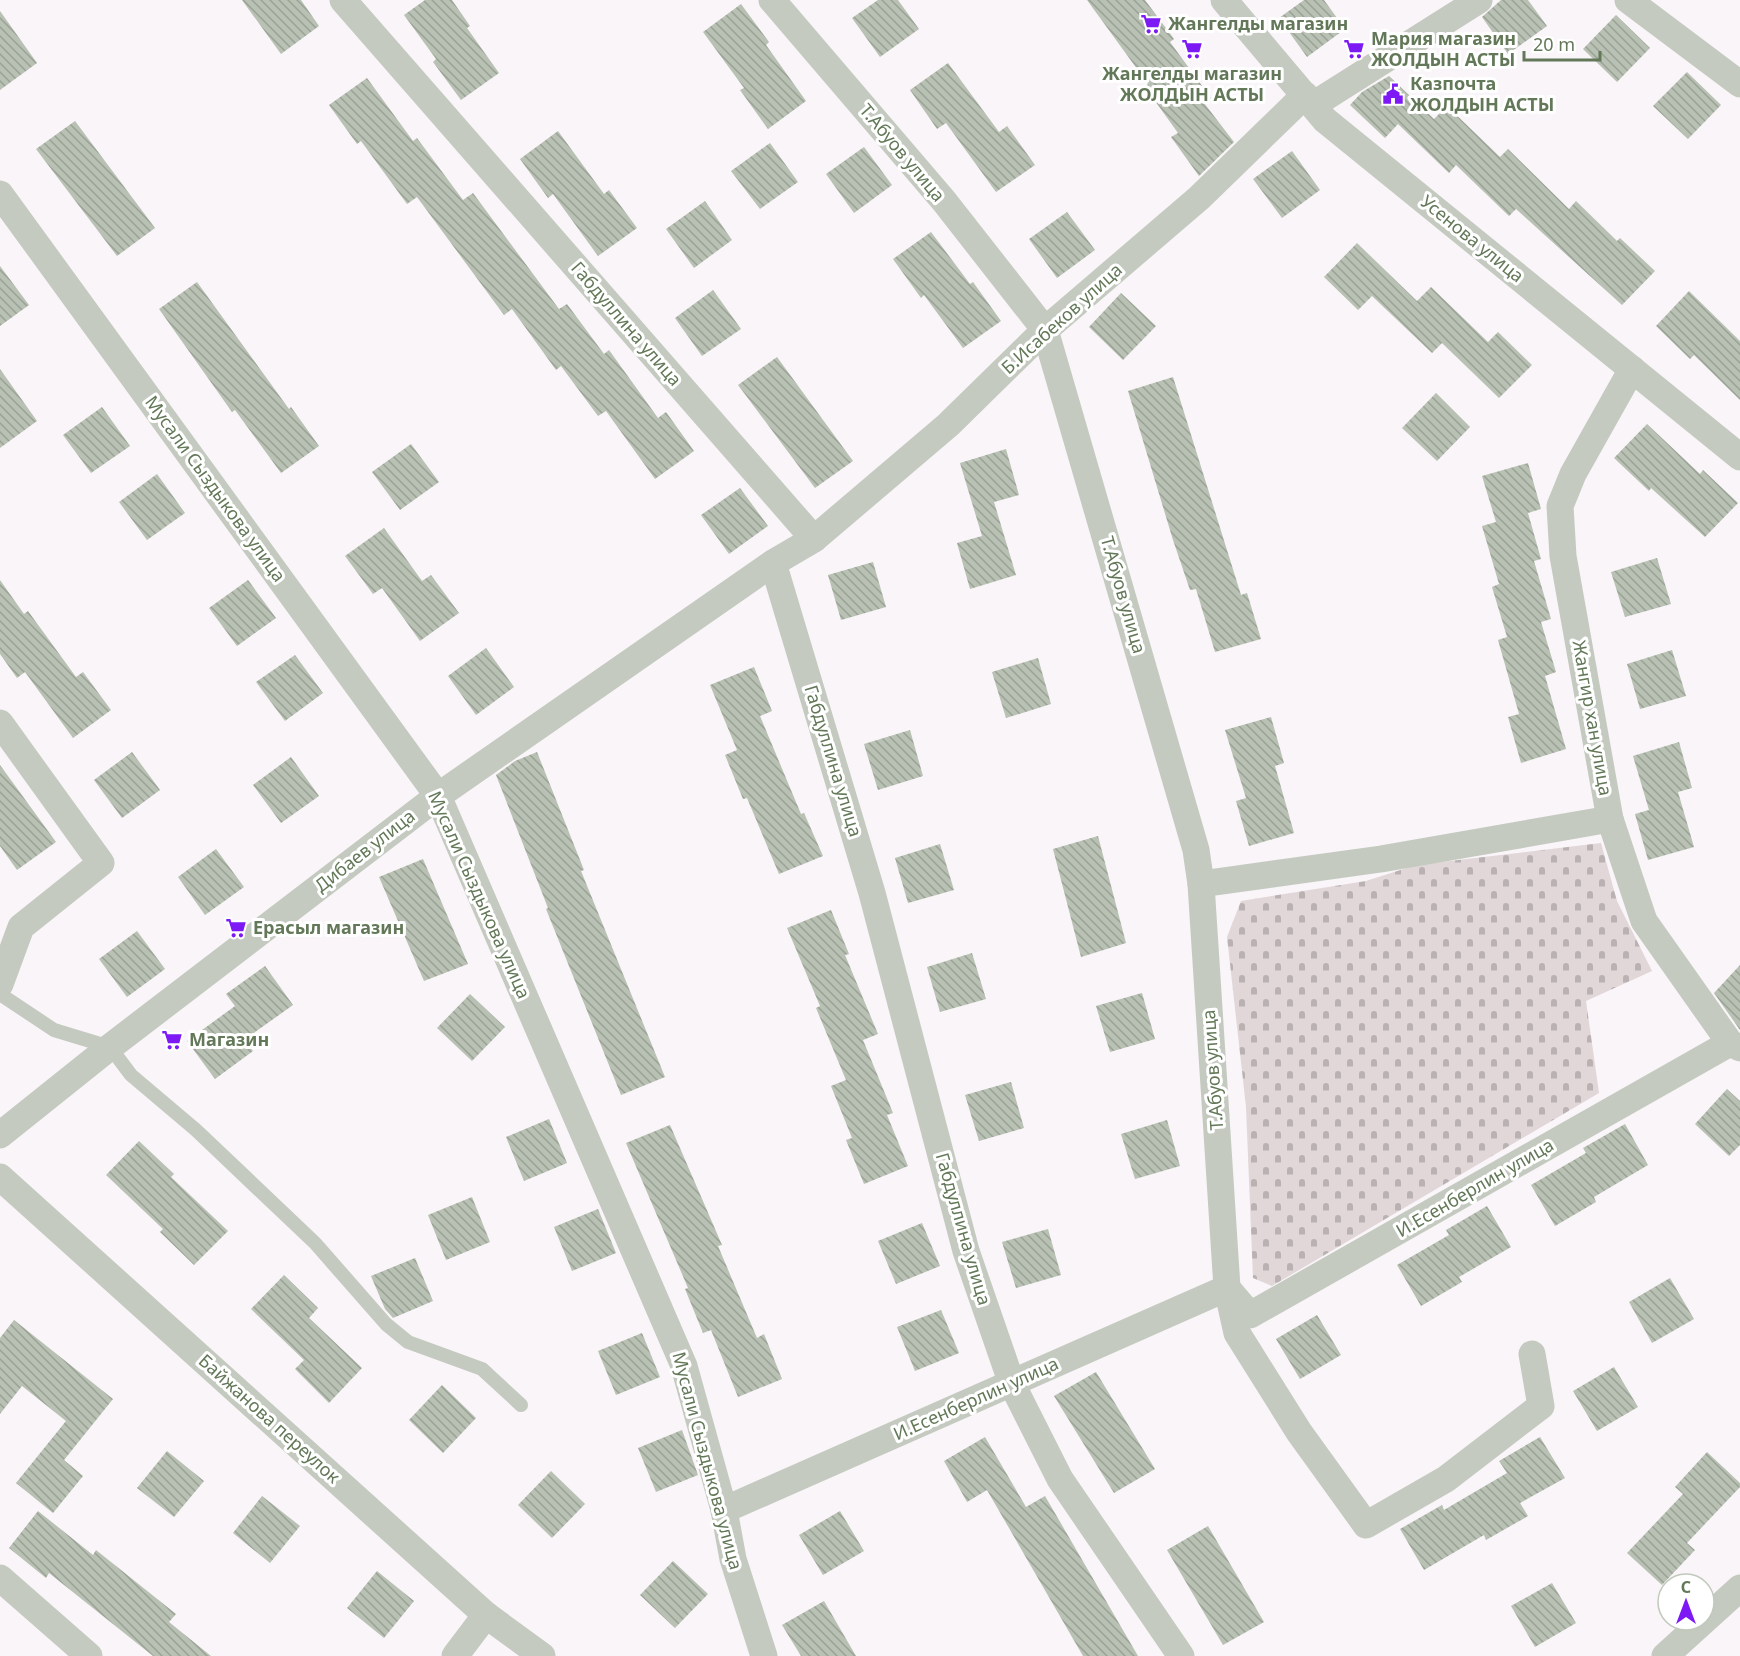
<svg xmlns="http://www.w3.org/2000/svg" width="1740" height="1656" viewBox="0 0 1740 1656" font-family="'Noto Sans',sans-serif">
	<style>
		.cemetery { fill: url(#cemetery-stones) }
		.building { fill: url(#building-back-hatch) }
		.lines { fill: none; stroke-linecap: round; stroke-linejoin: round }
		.service { stroke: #c4cac0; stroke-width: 14 }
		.minor { stroke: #c4cac0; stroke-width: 27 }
		.labels { text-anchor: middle; stroke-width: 6; stroke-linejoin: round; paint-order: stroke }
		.poi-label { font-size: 18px; font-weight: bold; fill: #637858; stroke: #fff; text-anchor: start }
		.street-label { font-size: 18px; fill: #637858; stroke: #fff }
	</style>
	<defs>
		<pattern id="cemetery-stones" width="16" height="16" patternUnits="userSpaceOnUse" patternTransform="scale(1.5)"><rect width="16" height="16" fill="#e1d6d8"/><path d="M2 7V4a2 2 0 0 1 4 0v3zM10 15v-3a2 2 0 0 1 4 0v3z" fill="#bab2b2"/></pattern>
		<pattern id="building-back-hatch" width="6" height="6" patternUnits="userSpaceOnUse" patternTransform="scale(1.5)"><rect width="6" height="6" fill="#b8c1b3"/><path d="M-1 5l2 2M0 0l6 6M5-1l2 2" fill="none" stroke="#99a294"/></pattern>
	</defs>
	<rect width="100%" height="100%" fill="#f9f5f8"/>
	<path class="cemetery" d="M1601 843 1617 901 1652 971 1586 1001 1599 1093 1272 1286 1253 1278 1246 1107 1227 937 1241 901 1366 881 1416 865Z"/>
	<g class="building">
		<path d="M242 0H301L319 26 281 54Z"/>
		<path d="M425 0H452L470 26 467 28 499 73 461 100 433 62 436 59 404 15Z"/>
		<path d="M878 0H898L919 29 880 57 852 18Z"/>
		<path d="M1087 0H1145L1174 39 1170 42 1211 98 1204 103 1234 142 1199 176 1171 137 1178 133 1145 87 1148 84Z"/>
		<path d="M1304 0H1324L1345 29 1307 57 1279 18Z"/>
		<path d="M1501 0H1528L1547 26 1508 54 1482 17Z"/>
		<path d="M741 4 769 42 766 45 806 101 768 129 740 90 744 88 703 32Z"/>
		<path d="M0 11 37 63 0 90Z"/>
		<path d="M1616 15 1650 48 1617 82 1583 49Z"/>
		<path d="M948 63 999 132 1007 126 1035 165 996 192 946 123 937 129 910 90Z"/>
		<path d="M1687 72 1721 105 1688 139 1653 106Z"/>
		<path d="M1389 76 1434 119 1447 106 1500 157 1508 149 1569 209 1576 201 1617 241 1620 238 1655 271 1622 305 1516 209 1509 216 1456 165 1449 173 1398 124 1385 138 1350 105 1362 92Z"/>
		<path d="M367 78 413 141 417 138 463 200 473 193 559 309 567 304 604 354 609 350 658 418 666 412 694 451 655 479 606 411 598 416 561 366 556 370 512 309 504 315 417 197 407 204 361 141 357 144 329 105Z"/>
		<path d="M75 121 155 228 117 256 36 149Z"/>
		<path d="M558 131 604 194 609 190 637 228 598 256 553 194 548 198 520 159Z"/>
		<path d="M770 143 798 182 760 209 731 171Z"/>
		<path d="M864 147 892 185 854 213 826 174Z"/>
		<path d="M1292 151 1320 190 1282 218 1253 179Z"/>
		<path d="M705 201 732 240 694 268 666 229Z"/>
		<path d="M1067 212 1095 250 1057 278 1029 239Z"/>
		<path d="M931 232 970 284 973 282 1001 321 963 348 924 295 921 298 893 259Z"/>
		<path d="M1357 243 1417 301 1431 287 1488 342 1498 332 1532 365 1499 398 1442 343 1432 353 1372 296 1358 310 1324 277Z"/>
		<path d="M0 266 29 305 0 326Z"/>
		<path d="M197 282 289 409 291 407 319 446 281 473 235 410 232 412 159 309Z"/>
		<path d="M713 290 741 329 702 356 675 318Z"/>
		<path d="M1689 291 1740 341V400L1694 355 1690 359 1656 326Z"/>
		<path d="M1121 293 1156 326 1123 360 1089 327Z"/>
		<path d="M777 357 853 461 815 488 738 385Z"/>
		<path d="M0 369 37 421 0 448Z"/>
		<path d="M1173 377 1241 595 1247 593 1261 639 1215 652 1196 589 1190 590 1173 540 1128 391Z"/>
		<path d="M1436 393 1470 427 1437 461 1402 428Z"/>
		<path d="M102 407 130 446 91 473 63 435Z"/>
		<path d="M1647 424 1700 474 1703 470 1738 503 1705 537 1651 488 1649 491 1614 458Z"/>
		<path d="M411 444 439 482 400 510 372 472Z"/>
		<path d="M1006 449 1019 495 994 502 1016 575 970 589 957 543 982 536 960 463Z"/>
		<path d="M1528 463 1541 509 1528 513 1541 559 1534 561 1551 619 1541 622 1556 672 1545 676 1566 749 1521 763 1508 717 1519 714 1498 640 1507 637 1492 587 1499 584 1482 526 1496 522 1482 476Z"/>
		<path d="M157 474 185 513 147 540 119 502Z"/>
		<path d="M740 488 768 526 729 554 701 515Z"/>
		<path d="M384 528 422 581 431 575 459 613 420 641 382 588 373 594 345 556Z"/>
		<path d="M1657 558 1671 604 1625 617 1611 572Z"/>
		<path d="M873 562 886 607 841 620 828 575Z"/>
		<path d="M0 580 24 614 28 611 76 677 83 672 111 710 73 738 25 672 17 678 0 654Z"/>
		<path d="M248 580 276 618 237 646 209 608Z"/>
		<path d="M486 648 514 687 476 715 448 676Z"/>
		<path d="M1672 650 1686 696 1640 709 1627 664Z"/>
		<path d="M295 655 323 693 285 721 256 682Z"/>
		<path d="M1038 658 1051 704 1006 718 992 672Z"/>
		<path d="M754 667 772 711 760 716 801 814 804 813 823 856 779 874 747 798 743 799 725 755 737 750 710 685Z"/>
		<path d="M1271 717 1284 763 1275 766 1294 833 1249 846 1236 801 1246 798 1225 730Z"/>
		<path d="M910 730 923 776 878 790 864 744Z"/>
		<path d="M1679 742 1692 788 1678 792 1694 847 1648 860 1635 814 1649 810 1633 756Z"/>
		<path d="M132 752 160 790 122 818 94 780Z"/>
		<path d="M537 752 584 870 581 871 665 1077 621 1095 546 909 548 908 496 775 515 761Z"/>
		<path d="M291 757 319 796 281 823 253 785Z"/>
		<path d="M0 765 56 842 17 870 0 846Z"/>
		<path d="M1098 836 1126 943 1081 957 1053 849Z"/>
		<path d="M940 844 954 890 908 903 895 858Z"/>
		<path d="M216 849 244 887 205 915 178 877Z"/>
		<path d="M423 859 468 964 424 981 379 877Z"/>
		<path d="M831 910 849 954 845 955 878 1034 863 1040 893 1113 887 1115 908 1166 864 1184 846 1140 852 1138 831 1086 846 1080 816 1008 820 1006 787 928Z"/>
		<path d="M137 931 165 969 127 997 99 959Z"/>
		<path d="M972 953 986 999 940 1012 927 967Z"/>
		<path d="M1740 965V1030L1714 993Z"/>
		<path d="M265 966 293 1005 244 1040 253 1051 215 1079 187 1041 235 1006 226 994Z"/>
		<path d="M1142 993 1155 1039 1110 1052 1096 1006Z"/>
		<path d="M470 994 505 1027 472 1061 437 1028Z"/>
		<path d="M1011 1082 1024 1128 979 1141 965 1095Z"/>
		<path d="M1727 1089 1740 1101V1145L1729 1156 1695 1124Z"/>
		<path d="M549 1119 567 1163 524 1181 506 1137Z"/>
		<path d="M1167 1120 1180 1166 1135 1179 1121 1134Z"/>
		<path d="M1625 1124 1648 1165 1594 1197 1596 1202 1555 1226 1531 1185 1586 1153 1583 1148Z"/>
		<path d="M670 1125 722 1245 718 1246 757 1338 764 1334 782 1379 738 1397 711 1330 703 1333 685 1289 688 1288 626 1143Z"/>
		<path d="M139 1141 174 1174 171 1177 228 1231 194 1265 160 1232 163 1229 106 1175Z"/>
		<path d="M472 1197 490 1242 446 1260 428 1215Z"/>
		<path d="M1487 1206 1511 1247 1459 1277 1462 1282 1421 1306 1397 1265 1449 1235 1446 1230Z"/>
		<path d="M598 1209 616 1253 572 1271 554 1227Z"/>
		<path d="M922 1223 940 1266 896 1284 878 1241Z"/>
		<path d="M1048 1229 1061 1275 1016 1288 1002 1242Z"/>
		<path d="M415 1258 433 1301 393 1318 385 1309 371 1276Z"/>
		<path d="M284 1275 318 1308 309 1318 362 1368 329 1403 295 1369 304 1360 251 1309Z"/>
		<path d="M1670 1278 1694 1319 1652 1343 1629 1302Z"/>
		<path d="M941 1310 959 1353 915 1371 897 1327Z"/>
		<path d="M1317 1315 1341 1355 1300 1379 1276 1339Z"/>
		<path d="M14 1320 113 1399 64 1460 83 1476 53 1513 16 1483 66 1421 22 1386 0 1414V1338Z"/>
		<path d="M642 1333 660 1377 616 1395 598 1351Z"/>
		<path d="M1614 1367 1638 1407 1597 1431 1573 1391Z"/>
		<path d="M1096 1372 1155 1469 1114 1493 1054 1396Z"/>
		<path d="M442 1385 476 1418 443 1453 409 1420Z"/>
		<path d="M682 1430 698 1475 656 1492 638 1448Z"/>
		<path d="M985 1437 1026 1507 1045 1496 1138 1656H1083L987 1490 967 1502 944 1461Z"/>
		<path d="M1540 1437 1565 1478 1520 1503 1528 1516 1486 1540 1484 1535 1424 1570 1400 1529 1442 1505 1444 1510 1507 1473 1499 1461Z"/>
		<path d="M167 1451 204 1481 174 1517 137 1488Z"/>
		<path d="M1707 1452 1740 1483V1487L1687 1543 1695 1550 1662 1585 1627 1553 1683 1494 1675 1487Z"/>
		<path d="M551 1471 585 1504 552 1538 518 1505Z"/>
		<path d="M262 1496 300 1526 270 1563 233 1533Z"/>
		<path d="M38 1511 93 1555 96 1550 176 1614 169 1622 211 1656H153L49 1573 46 1578 9 1548Z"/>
		<path d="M840 1511 864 1551 823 1575 799 1535Z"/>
		<path d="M1208 1526 1264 1622 1223 1645 1167 1550Z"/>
		<path d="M673 1561 708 1594 675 1628 640 1595Z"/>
		<path d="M377 1571 414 1601 384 1638 347 1608Z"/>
		<path d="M1552 1583 1576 1623 1535 1647 1511 1606Z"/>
		<path d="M824 1601 856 1656H801L782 1625Z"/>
	</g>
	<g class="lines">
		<path class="service" d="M0 994 54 1030 110 1047 131 1075 196 1130 315 1243 386 1324 408 1342 482 1369 521 1405"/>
		<g class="minor">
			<path d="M343 0 814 539 773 563 872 893 966 1251 1012 1384 1060 1479 1181 1656"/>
			<path d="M772 0 944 201 1045 330 1196 850 1201 884 1227 1288 1237 1333 1299 1432 1366 1525 1446 1479 1541 1406 1532 1354"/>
			<path d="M1224 0 1325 120 1740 457"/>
			<path d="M1628 0 1740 84"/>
			<path d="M1313 105 1479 0"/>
			<path d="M0 194 438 796 684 1366 724 1510 733 1559 764 1656"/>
			<path d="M1632 369 1573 474 1560 506 1563 556 1610 819 1644 921 1730 1043 1740 1048"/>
			<path d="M814 539 948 425 1045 330 1199 198 1305 95"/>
			<path d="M0 723 101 863 21 927 0 984"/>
			<path d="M1201 884 1381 859 1610 819"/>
			<path d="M0 1135 110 1047 438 796 773 563"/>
			<path d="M0 1177 486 1615 542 1656"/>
			<path d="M724 1510 1227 1288 1250 1315 1730 1043"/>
			<path d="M0 1578 89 1656"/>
			<path d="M455 1656 486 1615"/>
			<path d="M1665 1656 1740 1588"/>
		</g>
	</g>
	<defs>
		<g id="supermarket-bare" transform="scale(1.62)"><path d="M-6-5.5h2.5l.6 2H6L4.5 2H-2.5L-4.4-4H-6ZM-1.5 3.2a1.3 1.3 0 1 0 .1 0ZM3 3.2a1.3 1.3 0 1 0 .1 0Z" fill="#7c19f5" stroke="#fff" stroke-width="2.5" paint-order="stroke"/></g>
		<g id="civic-bare" transform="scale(1.62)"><path d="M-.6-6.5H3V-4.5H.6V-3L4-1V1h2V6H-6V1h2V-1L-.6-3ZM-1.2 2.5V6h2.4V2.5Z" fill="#7c19f5" stroke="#fff" stroke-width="2.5" paint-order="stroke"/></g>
	</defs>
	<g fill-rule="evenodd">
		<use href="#supermarket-bare" x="1151" y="24"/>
		<use href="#supermarket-bare" x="1192" y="49"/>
		<use href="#supermarket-bare" x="1354" y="49"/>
		<use href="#civic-bare" x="1393" y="94"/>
		<use href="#supermarket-bare" x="236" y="928"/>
		<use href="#supermarket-bare" x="172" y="1040"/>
	</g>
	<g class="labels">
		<g class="poi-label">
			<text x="1168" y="30">Жангелды магазин</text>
			<text x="1371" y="45">Мария магазин<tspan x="1371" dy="21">ЖОЛДЫН АСТЫ</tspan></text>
			<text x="1192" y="80" text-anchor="middle">Жангелды магазин<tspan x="1192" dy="21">ЖОЛДЫН АСТЫ</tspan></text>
			<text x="1410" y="90">Казпочта<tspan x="1410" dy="21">ЖОЛДЫН АСТЫ</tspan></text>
			<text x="253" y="934">Ерасыл магазин</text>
			<text x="189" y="1046">Магазин</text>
		</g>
		<g class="street-label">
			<text transform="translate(902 153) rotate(50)" y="6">Т.Абуов улица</text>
			<text transform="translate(1472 239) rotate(39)" y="6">Усенова улица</text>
			<text transform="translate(1062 319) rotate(-42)" y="6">Б.Исабеков улица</text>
			<text transform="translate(626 324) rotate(49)" y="6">Габдуллина улица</text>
			<text transform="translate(215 489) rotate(54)" y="6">Мусали Сыздыкова улица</text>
			<text transform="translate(1123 595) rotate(74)" y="6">Т.Абуов улица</text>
			<text transform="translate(1592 718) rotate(80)" y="6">Жангир хан улица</text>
			<text transform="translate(833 761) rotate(73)" y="6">Габдуллина улица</text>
			<text transform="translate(365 851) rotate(-38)" y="6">Дибаев улица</text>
			<text transform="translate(479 895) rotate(66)" y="6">Мусали Сыздыкова улица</text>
			<text transform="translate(1213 1070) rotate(-94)" y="6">Т.Абуов улица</text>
			<text transform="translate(1475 1188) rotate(-30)" y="6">И.Есенберлин улица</text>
			<text transform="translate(963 1229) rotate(74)" y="6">Габдуллина улица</text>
			<text transform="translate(976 1399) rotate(-24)" y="6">И.Есенберлин улица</text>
			<text transform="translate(269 1419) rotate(42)" y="6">Байжанова переулок</text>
			<text transform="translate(707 1461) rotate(75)" y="6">Мусали Сыздыкова улица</text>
		</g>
	</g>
	<g transform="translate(1686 1602)"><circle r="28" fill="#ffffff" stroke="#c1c9bc" stroke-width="1.5"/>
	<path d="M0-4.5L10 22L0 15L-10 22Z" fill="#7c19f5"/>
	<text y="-9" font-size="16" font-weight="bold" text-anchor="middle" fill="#637858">С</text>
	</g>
	<path d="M1524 51v9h76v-9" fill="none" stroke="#637858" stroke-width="3"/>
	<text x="1533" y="51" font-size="18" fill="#637858" stroke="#ffffff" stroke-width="4.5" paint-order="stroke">20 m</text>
</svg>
